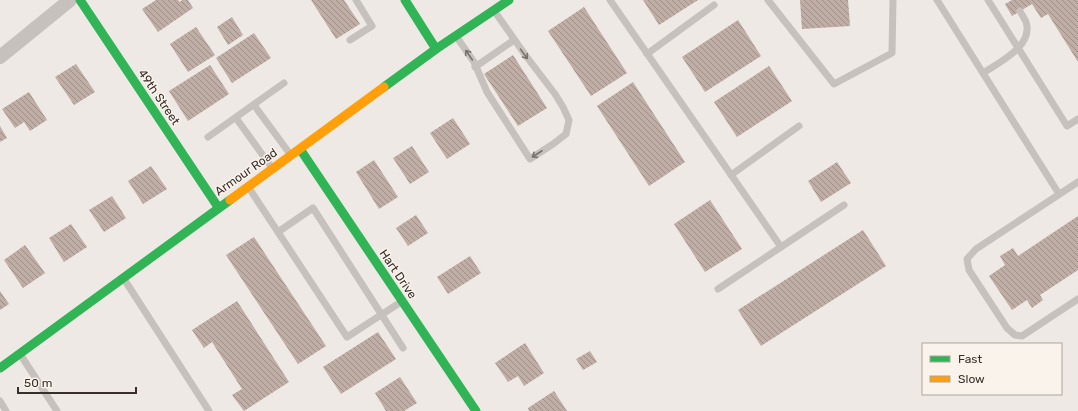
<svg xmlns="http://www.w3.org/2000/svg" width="1078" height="411" viewBox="0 0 1078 411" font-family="Rubik,sans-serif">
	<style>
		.building { fill: url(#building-back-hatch) }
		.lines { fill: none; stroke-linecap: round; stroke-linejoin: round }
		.lane { stroke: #c7c1bd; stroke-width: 7 }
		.street { stroke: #c7c1bd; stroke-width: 14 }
		.fast { stroke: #30b455; stroke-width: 9 }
		.slow { stroke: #ff9f0a; stroke-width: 9 }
		.oneway { stroke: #78716c }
		.labels { text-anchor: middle; stroke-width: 3; stroke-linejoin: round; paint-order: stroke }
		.street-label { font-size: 12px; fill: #382f2a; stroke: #faf3ec }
	</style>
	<defs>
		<pattern id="building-back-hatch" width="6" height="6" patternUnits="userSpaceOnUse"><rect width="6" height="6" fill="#c0aea6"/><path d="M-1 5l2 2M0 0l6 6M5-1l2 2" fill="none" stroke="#9d8e87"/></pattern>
	</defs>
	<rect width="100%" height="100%" fill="#eee9e4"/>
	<g class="building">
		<path d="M156 0H178L180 2 182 0H188L193 8 158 32 142 9Z"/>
		<path d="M311 0H344L360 24 336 39Z"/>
		<path d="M643 0H698L659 25Z"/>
		<path d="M800 0H848L850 26 802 29Z"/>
		<path d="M1012 0H1078V62L1048 14 1041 18 1032 4 1012 16 1005 4Z"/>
		<path d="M584 7 627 73 591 96 548 31Z"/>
		<path d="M232 17 243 35 228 45 217 27Z"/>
		<path d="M738 20 761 56 705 92 682 57Z"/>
		<path d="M196 27 215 55 188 72 170 44Z"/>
		<path d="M254 33 271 58 232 83 216 58Z"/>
		<path d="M513 55 547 108 518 126 484 74Z"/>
		<path d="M76 64 95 92 74 105 55 77Z"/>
		<path d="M210 65 229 94 188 121 169 91Z"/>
		<path d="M769 66 792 101 737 137 714 102Z"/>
		<path d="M633 82 685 162 649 186 597 106Z"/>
		<path d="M29 92 47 120 30 131 24 122 15 128 2 109Z"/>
		<path d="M453 118 470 144 447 159 430 133Z"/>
		<path d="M0 126 7 138 0 142Z"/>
		<path d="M412 146 429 172 410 184 393 158Z"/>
		<path d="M374 160 398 197 379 209 356 172Z"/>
		<path d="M837 162 851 183 821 202 808 181Z"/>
		<path d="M151 166 167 189 143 204 128 181Z"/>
		<path d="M112 196 126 218 104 232 89 210Z"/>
		<path d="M710 200 742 249 705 272 674 224Z"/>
		<path d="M416 215 428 233 408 246 396 228Z"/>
		<path d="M1078 216V270L1040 295 1043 300 1032 308 1027 300 1012 310 989 276 1005 265 1000 256 1013 248 1018 256Z"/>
		<path d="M71 224 87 247 64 262 49 238Z"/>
		<path d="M863 230 886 266 761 346 738 310Z"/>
		<path d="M254 237 326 346 298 364 226 255Z"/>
		<path d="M25 245 45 273 23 288 4 260Z"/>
		<path d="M470 256 481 273 448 294 437 277Z"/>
		<path d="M0 291 9 304 0 310Z"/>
		<path d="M237 301 289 382 244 411 232 395 242 389 212 342 204 348 192 330Z"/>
		<path d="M378 332 396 359 341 394 323 367Z"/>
		<path d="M525 343 544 373 524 386 518 376 508 382 495 363Z"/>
		<path d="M590 351 597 362 583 370 576 359Z"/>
		<path d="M400 377 417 403 404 411H386L375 393Z"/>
		<path d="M554 391 567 411H529L528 408Z"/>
	</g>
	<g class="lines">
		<g class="lane">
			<path d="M610 0 781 247 844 205"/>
			<path d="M768 0 834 84 892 53 893 0"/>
			<path d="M937 0 1059 194"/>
			<path d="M988 0 1067 126 1078 119"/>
			<path d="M456 36 474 62 487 92 530 159 553 144 566 134 569 120 563 107 555 94 526 56 495 12"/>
			<path d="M350 40 372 26 356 0"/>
			<path d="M647 54 714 5"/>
			<path d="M475 67 514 40"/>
			<path d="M983 73C998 63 1034 46 1026 22 1025 19 1022 15 1020 11"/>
			<path d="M254 105 290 154"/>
			<path d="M236 118 272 168"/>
			<path d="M208 137 284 83"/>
			<path d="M731 175 799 126"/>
			<path d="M1078 182 976 249 967 259 969 270 1007 328 1015 335 1022 336 1078 299"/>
			<path d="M249 188 347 337 401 302"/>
			<path d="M278 232 313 208 403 348"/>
			<path d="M124 279 209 411"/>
			<path d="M718 289 781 247"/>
			<path d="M20 354 57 411"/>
			<path d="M0 401 6 411"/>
		</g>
		<path class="street" d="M0 57 70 0"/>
		<g class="fast">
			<path d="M80 0 218 207"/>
			<path d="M405 0 436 49"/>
			<path d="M384 87 436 49 509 0"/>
			<path d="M300 149 476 411"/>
			<path d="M0 368 230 200"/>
		</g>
		<path class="slow" d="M230 200 384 87"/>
	</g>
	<defs><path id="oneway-shaft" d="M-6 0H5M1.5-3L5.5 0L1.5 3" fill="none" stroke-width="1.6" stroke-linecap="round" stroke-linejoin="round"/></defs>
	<g class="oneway">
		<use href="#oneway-shaft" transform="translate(524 54) rotate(54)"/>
		<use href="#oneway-shaft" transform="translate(469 55) rotate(-124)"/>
		<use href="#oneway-shaft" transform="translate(537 154) rotate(147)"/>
	</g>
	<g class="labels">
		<g class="street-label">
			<text transform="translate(159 97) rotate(56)" y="4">49th Street</text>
			<text transform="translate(246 172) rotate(-35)" y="4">Armour Road</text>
			<text transform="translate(398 274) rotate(56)" y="4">Hart Drive</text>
		</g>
	</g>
	<rect x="922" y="343" width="140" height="52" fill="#faf3ec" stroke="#aca59e"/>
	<rect x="930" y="356" width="20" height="6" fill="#30b455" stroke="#aca59e"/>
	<text x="958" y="363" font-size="12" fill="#382f2a">Fast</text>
	<rect x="930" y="376" width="20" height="6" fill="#ff9f0a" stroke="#aca59e"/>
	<text x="958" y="383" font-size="12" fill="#382f2a">Slow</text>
	<path d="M18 387v6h118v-6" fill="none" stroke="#382f2a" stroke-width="2"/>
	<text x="24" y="387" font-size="12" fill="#382f2a" stroke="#faf3ec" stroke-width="3" paint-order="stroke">50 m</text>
</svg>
